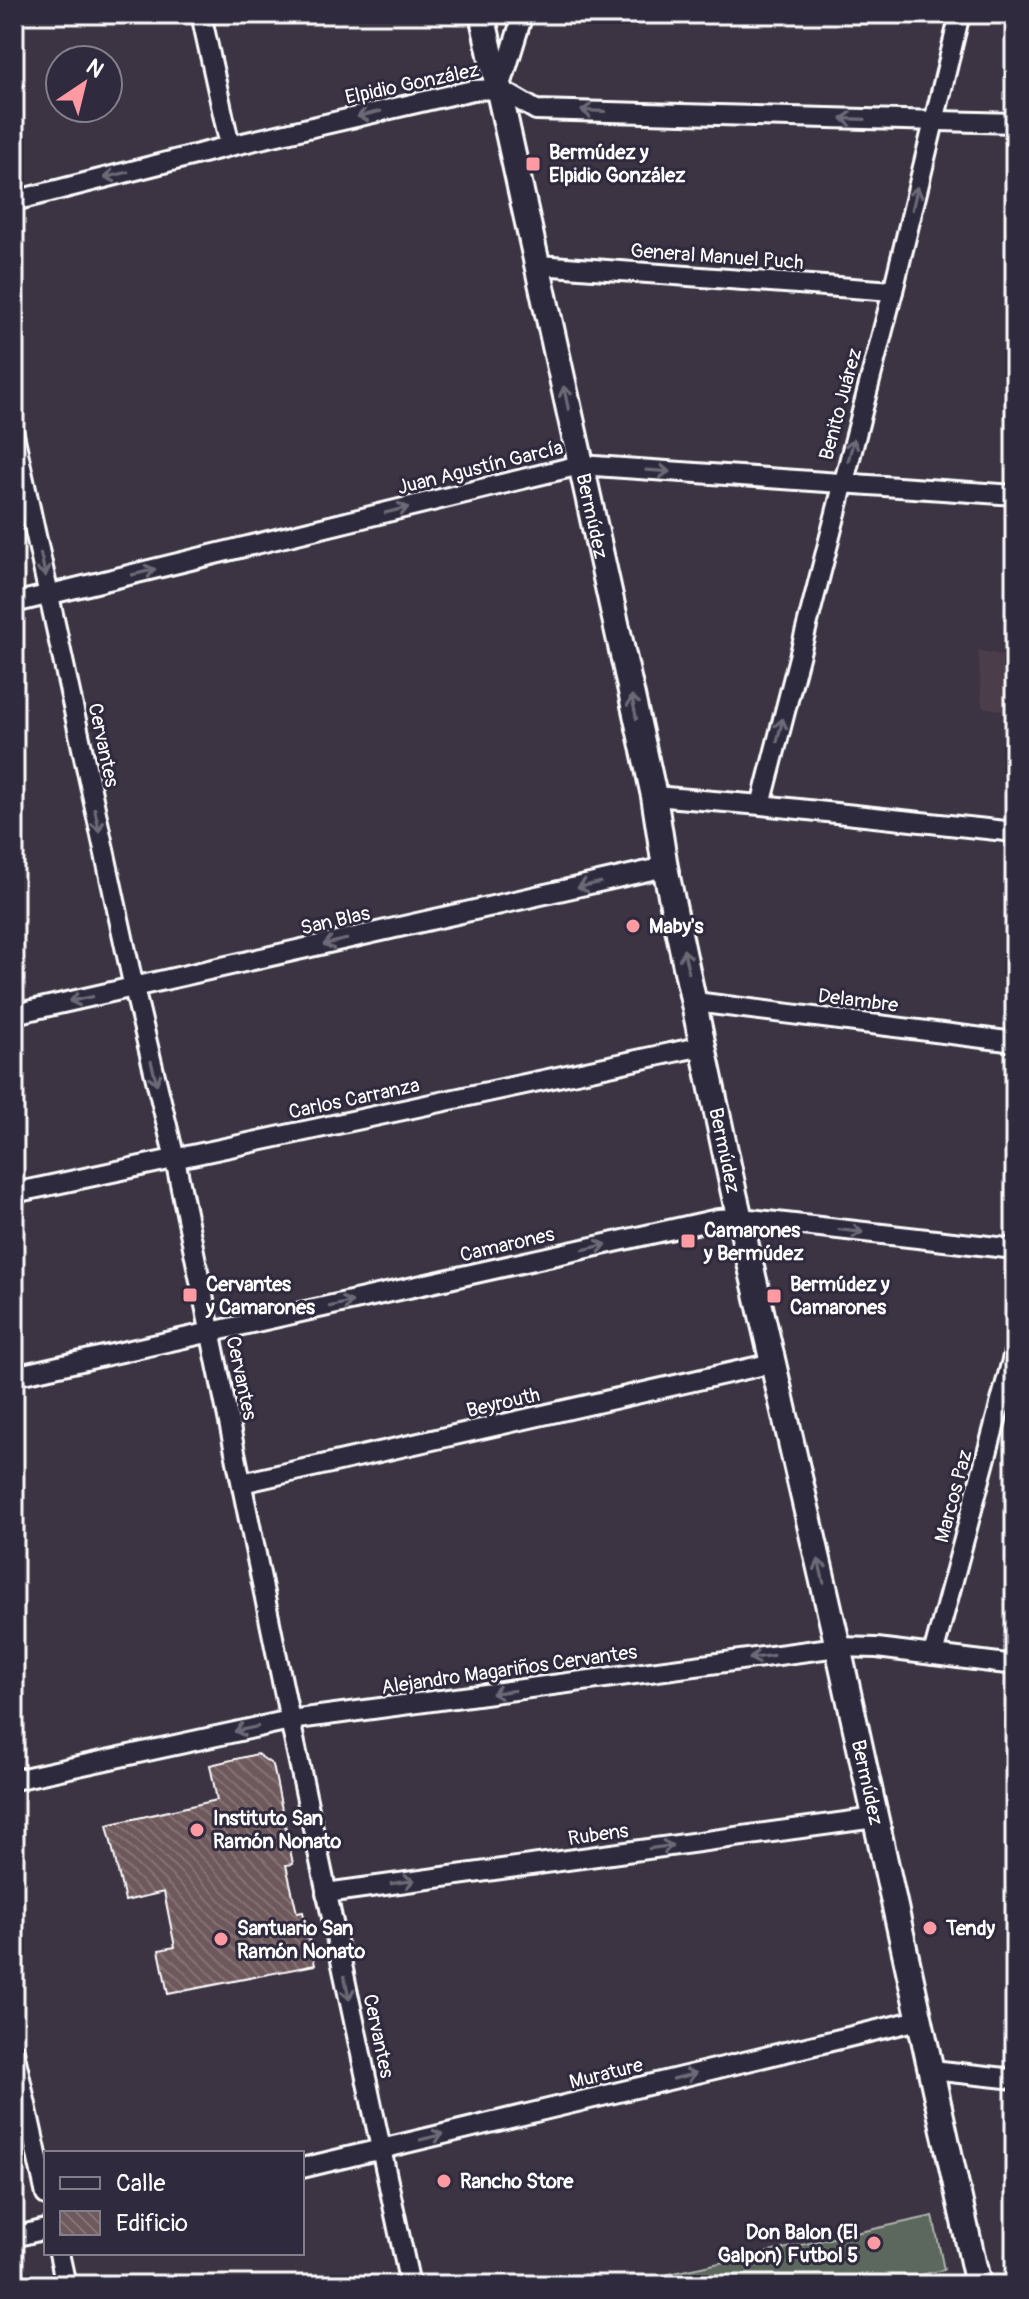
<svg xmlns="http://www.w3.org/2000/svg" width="1029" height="2299" viewBox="0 0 1029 2299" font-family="Pangolin,sans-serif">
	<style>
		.built { fill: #4b3e4a }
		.pitch { fill: #5c685d; stroke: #aeb4ae; stroke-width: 2 }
		.building { fill: url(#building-back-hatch); stroke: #fff; stroke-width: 2 }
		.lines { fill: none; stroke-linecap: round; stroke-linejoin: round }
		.street-casing { stroke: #fff; stroke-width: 24 }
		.secondary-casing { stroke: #fff; stroke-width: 30 }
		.street { stroke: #2f2a3d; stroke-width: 18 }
		.secondary { stroke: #2f2a3d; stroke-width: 24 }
		.oneway { stroke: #6d6a77 }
		.poi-dot { fill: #ff9aa2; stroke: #2f2a3d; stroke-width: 3 }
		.labels { text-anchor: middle; stroke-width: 6; stroke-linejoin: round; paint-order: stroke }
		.street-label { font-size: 20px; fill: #fff; stroke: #2f2a3d }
		.poi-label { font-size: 20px; font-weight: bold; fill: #fff; stroke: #2f2a3d; text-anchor: start }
	</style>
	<defs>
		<pattern id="building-back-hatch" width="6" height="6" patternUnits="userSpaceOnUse" patternTransform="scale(2)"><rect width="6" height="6" fill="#6e595c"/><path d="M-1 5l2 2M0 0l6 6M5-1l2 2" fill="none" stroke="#847274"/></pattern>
	</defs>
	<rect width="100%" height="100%" fill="#3c3343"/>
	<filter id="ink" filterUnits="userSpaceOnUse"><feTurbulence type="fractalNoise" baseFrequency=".0125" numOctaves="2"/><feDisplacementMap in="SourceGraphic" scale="16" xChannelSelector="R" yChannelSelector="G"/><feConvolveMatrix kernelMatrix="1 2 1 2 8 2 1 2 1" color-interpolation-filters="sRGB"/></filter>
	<g filter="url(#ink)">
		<path class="built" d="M978 650 1015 658V713L982 707Z"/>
		<path class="pitch" d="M933 2216 944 2270 872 2285H662L660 2276Z"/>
		<path class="building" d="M257 1754 273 1765 293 1864 286 1865 297 1913 303 1912 315 1965 168 1994 159 1950 175 1947 164 1892 125 1901 107 1825 217 1800 210 1765Z"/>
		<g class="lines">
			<g class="street-casing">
				<g id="street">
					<path d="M201 14 230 146"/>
					<path d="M500 89 523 14"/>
					<path d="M14 201 230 146 473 90 500 89 536 110 1015 123"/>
					<path d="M539 265 893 291"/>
					<path d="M14 434 134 988 175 1159 290 1720 410 2285"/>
					<path d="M14 603 580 465 1015 495"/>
					<path d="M654 796 761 805 1015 832"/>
					<path d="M761 805 893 291 960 14"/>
					<path d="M695 1002 1015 1042"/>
					<path d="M14 1014 665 867"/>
					<path d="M14 1193 703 1046"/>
					<path d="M14 1376 718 1219 741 1218 1015 1249"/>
					<path d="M242 1483 773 1363"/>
					<path d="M933 1655 1015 1349"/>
					<path d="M14 1780 290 1720 838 1647 877 1648 1015 1665"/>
					<path d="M326 1893 875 1818"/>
					<path d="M14 2051 46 2195"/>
					<path d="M932 2070 1015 2079"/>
					<path d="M302 2168 919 2020"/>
					<path d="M14 2237 46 2229"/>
					<path d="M59 2253 66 2285"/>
				</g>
			</g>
			<g class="secondary-casing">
				<g id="secondary">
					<path id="s1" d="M482 14 654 796 665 867 734 1193 838 1647 978 2285"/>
				</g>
			</g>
			<use href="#street" class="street"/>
			<use href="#secondary" class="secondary"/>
		</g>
		<defs><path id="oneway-shaft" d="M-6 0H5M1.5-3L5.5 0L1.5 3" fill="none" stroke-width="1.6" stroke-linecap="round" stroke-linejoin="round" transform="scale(2)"/></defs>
		<g class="oneway">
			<use href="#oneway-shaft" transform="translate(593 111) rotate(-178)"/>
			<use href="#oneway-shaft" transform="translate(369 114) rotate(167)"/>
			<use href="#oneway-shaft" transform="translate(853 119) rotate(-178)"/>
			<use href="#oneway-shaft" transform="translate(116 175) rotate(166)"/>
			<use href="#oneway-shaft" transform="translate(915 198) rotate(-77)"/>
			<use href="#oneway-shaft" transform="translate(566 398) rotate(-102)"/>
			<use href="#oneway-shaft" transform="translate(851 450) rotate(-75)"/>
			<use href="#oneway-shaft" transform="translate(658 471) rotate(4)"/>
			<use href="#oneway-shaft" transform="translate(397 510) rotate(-14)"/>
			<use href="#oneway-shaft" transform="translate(43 565) rotate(78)"/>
			<use href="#oneway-shaft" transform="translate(144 572) rotate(-14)"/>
			<use href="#oneway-shaft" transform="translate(634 707) rotate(-102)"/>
			<use href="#oneway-shaft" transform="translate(780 730) rotate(-76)"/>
			<use href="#oneway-shaft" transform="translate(97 820) rotate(78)"/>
			<use href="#oneway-shaft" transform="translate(589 885) rotate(167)"/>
			<use href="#oneway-shaft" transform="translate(335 942) rotate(167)"/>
			<use href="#oneway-shaft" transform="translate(686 961) rotate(-103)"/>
			<use href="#oneway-shaft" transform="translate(81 999) rotate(168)"/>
			<use href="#oneway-shaft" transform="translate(154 1073) rotate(76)"/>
			<use href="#oneway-shaft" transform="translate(851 1231) rotate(6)"/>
			<use href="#oneway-shaft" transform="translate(595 1247) rotate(-13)"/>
			<use href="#oneway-shaft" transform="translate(341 1304) rotate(-13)"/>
			<use href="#oneway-shaft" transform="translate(821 1571) rotate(-103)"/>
			<use href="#oneway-shaft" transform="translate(761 1657) rotate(172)"/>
			<use href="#oneway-shaft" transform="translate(503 1692) rotate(172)"/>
			<use href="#oneway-shaft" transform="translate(246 1729) rotate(168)"/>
			<use href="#oneway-shaft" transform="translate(661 1847) rotate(-8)"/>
			<use href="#oneway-shaft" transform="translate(403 1882) rotate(-8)"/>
			<use href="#oneway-shaft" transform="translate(347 1988) rotate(78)"/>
			<use href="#oneway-shaft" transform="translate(685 2076) rotate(-14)"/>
			<use href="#oneway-shaft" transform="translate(432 2137) rotate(-14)"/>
		</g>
	</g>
	<g class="poi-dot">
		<rect x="525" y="156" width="16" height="16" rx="4"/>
		<circle cx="633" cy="926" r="8"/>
		<rect x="680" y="1233" width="16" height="16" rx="4"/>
		<rect x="182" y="1287" width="16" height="16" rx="4"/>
		<rect x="766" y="1288" width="16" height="16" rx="4"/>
		<circle cx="197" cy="1830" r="8"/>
		<circle cx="930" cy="1928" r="8"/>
		<circle cx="221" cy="1939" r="8"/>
		<circle cx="444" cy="2181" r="8"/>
		<circle cx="874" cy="2243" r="8"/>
	</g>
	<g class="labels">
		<g class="street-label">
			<text transform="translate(412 83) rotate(-12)" y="7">Elpidio González</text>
			<text transform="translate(717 256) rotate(4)" y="7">General Manuel Puch</text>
			<text transform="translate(840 404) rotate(-75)" y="7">Benito Juárez</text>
			<text transform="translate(480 467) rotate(-14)" y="7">Juan Agustín García</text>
			<text dy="7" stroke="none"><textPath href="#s1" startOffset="514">Bermúdez</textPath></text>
			<text transform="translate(104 745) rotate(78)" y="7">Cervantes</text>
			<text transform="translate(335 920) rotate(-13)" y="7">San Blas</text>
			<text transform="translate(858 1000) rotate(7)" y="7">Delambre</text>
			<text transform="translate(354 1098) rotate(-12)" y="7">Carlos Carranza</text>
			<text dy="7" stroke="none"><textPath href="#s1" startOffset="1162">Bermúdez</textPath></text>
			<text transform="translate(507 1244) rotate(-13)" y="7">Camarones</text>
			<text transform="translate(242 1378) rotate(78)" y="7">Cervantes</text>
			<text transform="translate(503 1402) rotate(-13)" y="7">Beyrouth</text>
			<text transform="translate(953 1496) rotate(-75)" y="7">Marcos Paz</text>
			<text transform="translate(509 1669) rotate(-8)" y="7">Alejandro Magariños Cervantes</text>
			<text dy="7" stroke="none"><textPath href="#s1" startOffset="1810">Bermúdez</textPath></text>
			<text transform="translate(598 1834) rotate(-8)" y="7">Rubens</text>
			<text transform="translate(379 2036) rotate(78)" y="7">Cervantes</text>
			<text transform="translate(606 2073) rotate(-14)" y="7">Murature</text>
		</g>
		<g class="poi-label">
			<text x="549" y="159">Bermúdez y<tspan x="549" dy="23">Elpidio González</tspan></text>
			<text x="649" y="933">Maby's</text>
			<text x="704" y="1237">Camarones<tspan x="704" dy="23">y Bermúdez</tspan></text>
			<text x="206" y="1291">Cervantes<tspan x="206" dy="23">y Camarones</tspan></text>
			<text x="790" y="1291">Bermúdez y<tspan x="790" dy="23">Camarones</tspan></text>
			<text x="213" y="1825">Instituto San<tspan x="213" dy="23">Ramón Nonato</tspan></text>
			<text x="237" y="1935">Santuario San<tspan x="237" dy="23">Ramón Nonato</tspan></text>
			<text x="946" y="1935">Tendy</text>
			<text x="460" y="2188">Rancho Store</text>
			<text x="858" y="2239" text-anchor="end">Don Balon (El<tspan x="858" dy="23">Galpon) Futbol 5</tspan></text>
		</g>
	</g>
	<rect width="1029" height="2299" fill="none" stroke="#2f2a3d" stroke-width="48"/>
	<rect x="24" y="24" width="981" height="2251" fill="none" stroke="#fff" stroke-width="3" filter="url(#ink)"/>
	<rect x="44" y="2151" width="260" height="104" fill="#2f2a3d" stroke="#827f8b" stroke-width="2"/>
	<rect x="60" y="2177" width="40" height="12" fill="#2f2a3d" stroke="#827f8b" stroke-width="2"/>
	<text x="116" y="2191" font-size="24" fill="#ffffff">Calle</text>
	<rect x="60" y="2211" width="40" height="24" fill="url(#building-back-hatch)" stroke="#827f8b" stroke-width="2"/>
	<text x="116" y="2231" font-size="24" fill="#ffffff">Edificio</text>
	<g transform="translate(84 84) rotate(35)"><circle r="38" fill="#2f2a3d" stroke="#827f8b" stroke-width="2"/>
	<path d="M0-6L14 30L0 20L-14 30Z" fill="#ff9aa2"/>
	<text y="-12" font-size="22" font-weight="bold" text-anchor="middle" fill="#ffffff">N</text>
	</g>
</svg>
